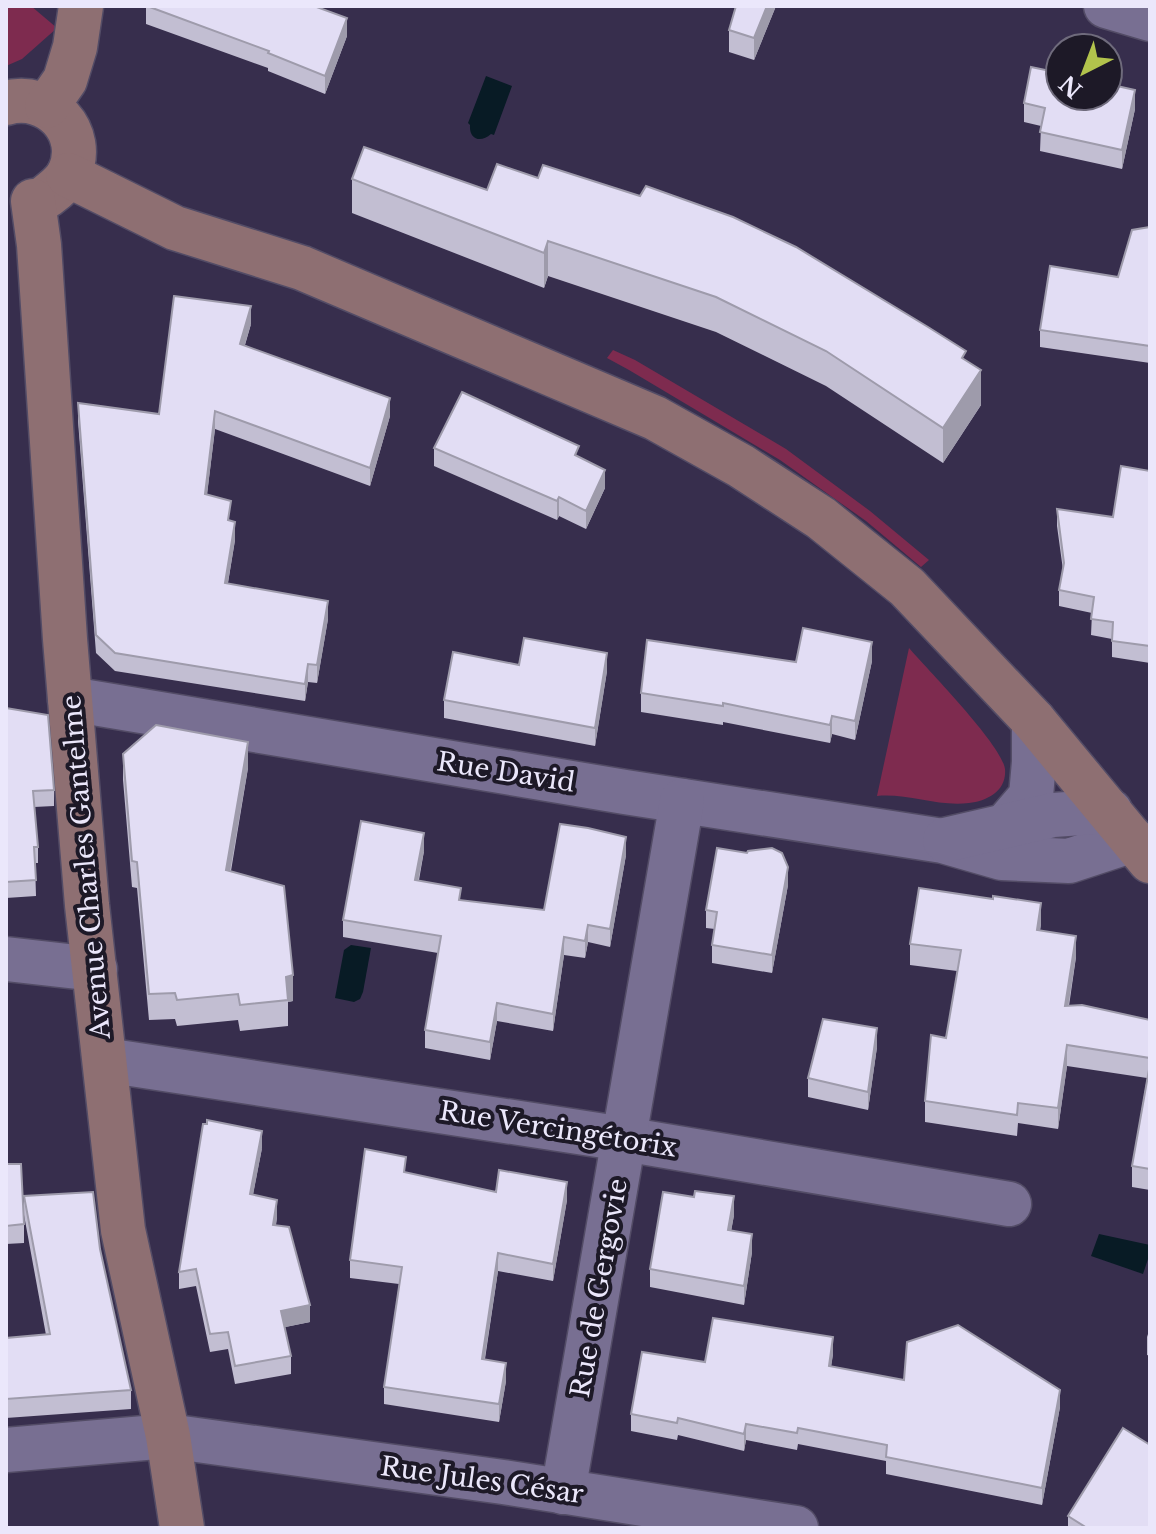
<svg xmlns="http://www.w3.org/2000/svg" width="1156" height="1534" viewBox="0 0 1156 1534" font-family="'Libre Baskerville',serif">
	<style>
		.green { fill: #7e2b4f }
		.water { fill: #081b25 }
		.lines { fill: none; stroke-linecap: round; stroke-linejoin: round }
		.street-casing { stroke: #534c66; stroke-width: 47 }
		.secondary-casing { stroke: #534c66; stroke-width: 47 }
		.street { stroke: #786f92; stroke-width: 44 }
		.secondary { stroke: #8e6f72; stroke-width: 44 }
		.wall { fill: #c2bed2 }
		.shaded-wall { fill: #9e9bab }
		.building { fill: #e2ddf4; stroke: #9e9bab; stroke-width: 2 }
		.labels { text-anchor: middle; stroke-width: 8; stroke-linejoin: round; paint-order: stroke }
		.street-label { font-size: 26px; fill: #ebe7fb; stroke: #1d1927 }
	</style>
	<rect width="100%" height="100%" fill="#372e4d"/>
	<g class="green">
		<path d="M6 6H31L57 28 22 59 6 66Z"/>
		<path d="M613 350 635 360 786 449 870 511 929 560 921 567 866 521 780 460 629 370 607 358Z"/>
		<path d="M909 648C928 670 1002 745 1005 769 1007 791 987 801 969 803 938 807 907 793 877 796Z"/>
	</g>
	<g class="water">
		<path d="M486 76 512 86 494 135 491 134C481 143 469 140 470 125L468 123Z"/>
		<path d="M351 945 371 948 363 992 360 999 354 1002 335 998 344 950Z"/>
		<path d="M1099 1234 1150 1245V1253L1143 1274 1091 1256Z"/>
	</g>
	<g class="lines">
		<g class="street-casing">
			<g id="street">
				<path d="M1106 6 1150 19"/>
				<path d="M70 699 625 792 943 841 1002 858 1069 861 1133 840"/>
				<path d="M1007 824 1031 796 1034 762V721"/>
				<path d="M945 840 1053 815 1110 811"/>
				<path d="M6 959 95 969"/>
				<path d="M105 1060 624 1139 1009 1204"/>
				<path d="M6 1450 168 1436 503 1482 796 1528"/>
				<path d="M563 1492 682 801"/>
			</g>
		</g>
		<g class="secondary-casing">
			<g id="secondary">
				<path d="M6 103C49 91 88 132 69 174 64 183 55 190 47 196"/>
				<path d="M47 106 65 80 75 47 81 6"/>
				<path d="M68 175 175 228 302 268 655 418 741 466 821 518 907 587 1034 721 1150 861"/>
				<path d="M33 201 39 245 65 639 87 905 123 1230 168 1436 182 1528"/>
			</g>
		</g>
		<use href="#street" class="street"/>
		<use href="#secondary" class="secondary"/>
	</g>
	<g class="wall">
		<path d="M146 6 347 36 325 94 268 71V68L146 24Z"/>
		<path d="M736 6H776L754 60 729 52V30Z"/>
		<path d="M1024 103 1135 109 1122 169 1040 151 1041 126 1024 122Z"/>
		<path d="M352 179 966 361 981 405 943 463 826 386 716 332 548 276 544 288 352 213Z"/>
		<path d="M1150 227V363L1040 347V330L1118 277Z"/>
		<path d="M251 324 245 345 390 416 370 486 215 429 207 494 230 521 235 540 228 583 328 619 317 683 308 682 305 701 115 671 96 653 78 421V403L159 414Z"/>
		<path d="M434 448 579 457 605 488 586 529 559 516 557 520 434 466Z"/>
		<path d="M1150 471V663L1112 657V639L1091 635 1092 613 1059 606V590L1063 570 1057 526V509L1113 517Z"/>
		<path d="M872 661 855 740 832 734 830 743 723 722V725L641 712V693L796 662Z"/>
		<path d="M519 665 607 671 595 746 444 718V700Z"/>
		<path d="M6 708 54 790V806L34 807 38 847V863H35L36 896 6 898Z"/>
		<path d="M123 754 248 768 231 871 293 1001 288 1002V1026L240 1031 238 1020 177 1026 175 1019 149 1020 137 888 132 887 123 780Z"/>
		<path d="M424 851 419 880 461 900 544 910 626 855 610 947 588 942 585 958 564 955 553 1031 497 1021 490 1060 425 1048V1030L438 953 343 937V920Z"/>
		<path d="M788 885 772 973 712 963V945L715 929 706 928V910Z"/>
		<path d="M993 899 1041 924 1040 930 1076 957 1069 1006 1150 1020V1190L1132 1187V1166L1147 1078 1067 1066 1058 1129 1018 1123 1017 1136 925 1122V1101L946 1038 957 971 910 965V944Z"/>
		<path d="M877 1047 868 1110 808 1097V1078Z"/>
		<path d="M262 1148 253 1194 277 1217 276 1225 310 1322 285 1327 291 1356V1374L235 1384 228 1349 210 1352 196 1286 179 1289V1272Z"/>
		<path d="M6 1164 24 1224V1243L6 1244Z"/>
		<path d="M406 1173 496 1192 567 1200 553 1281 498 1271 485 1359 506 1381 499 1422 384 1404V1387L399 1284 350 1278V1260Z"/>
		<path d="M24 1196 100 1249 131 1390V1409L6 1418V1338L46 1335 24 1215Z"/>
		<path d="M734 1215 731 1231 752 1252 744 1305 650 1287V1269Z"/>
		<path d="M1150 1328V1356L1147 1355V1337Z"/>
		<path d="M833 1354 831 1366 904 1380 1060 1407 1042 1505 886 1474V1461L798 1444 797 1450 746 1440 744 1451 678 1435 677 1440 631 1431V1414L705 1362Z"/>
		<path d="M1068 1516 1150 1528H1068Z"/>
	</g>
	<g class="shaded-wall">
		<path d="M767 6H776L754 60V38Z"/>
		<path d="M347 18V36L325 94V76Z"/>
		<path d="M1135 90V109L1122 169V150Z"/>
		<path d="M548 241V276L544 288V253Z"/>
		<path d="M251 306V324L240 361V344Z"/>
		<path d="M981 370V405L943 463V428Z"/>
		<path d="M390 398V416L370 486V468Z"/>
		<path d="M215 411V429L205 512V494Z"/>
		<path d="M605 470V488L586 529V511Z"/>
		<path d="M559 497V516L557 520V501Z"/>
		<path d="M235 522V540L225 600V583Z"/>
		<path d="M328 601V619L317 683V665Z"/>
		<path d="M872 642V661L855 740V721Z"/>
		<path d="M607 653V671L595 746V728Z"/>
		<path d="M308 664V682L305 701V684Z"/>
		<path d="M832 716V734L830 743V725Z"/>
		<path d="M248 742V768L226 895V870Z"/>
		<path d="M424 833V851L415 897V880Z"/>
		<path d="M626 837V855L610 947V929Z"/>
		<path d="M788 867V885L772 973V955Z"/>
		<path d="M1041 903V924L1037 951V930Z"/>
		<path d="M588 925V942L585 958V941Z"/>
		<path d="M1076 936V957L1065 1027V1006Z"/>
		<path d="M564 937V955L553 1031V1014Z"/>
		<path d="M293 975V1001L288 1002 286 977Z"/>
		<path d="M497 1003V1021L490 1060V1042Z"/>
		<path d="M877 1028V1047L868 1110V1092Z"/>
		<path d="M1067 1045V1066L1058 1129V1108Z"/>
		<path d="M262 1131V1148L250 1211V1194Z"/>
		<path d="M567 1182V1200L553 1281V1264Z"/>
		<path d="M734 1196V1215L728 1249V1230Z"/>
		<path d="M277 1200V1217L273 1242V1225Z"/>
		<path d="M752 1234V1252L744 1305V1286Z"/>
		<path d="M498 1253V1271L482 1376V1359Z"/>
		<path d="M310 1305V1322L281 1328V1311Z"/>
		<path d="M833 1337V1354L829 1382V1366Z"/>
		<path d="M506 1363V1381L499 1422V1404Z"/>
		<path d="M1060 1390V1407L1042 1505V1488Z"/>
		<path d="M746 1424V1440L744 1451V1434Z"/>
	</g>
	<g class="building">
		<path d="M147 6H314L347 18 325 76 268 53 269 51Z"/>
		<path d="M736 6H767L754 38 729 30Z"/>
		<path d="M1031 67 1060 73V96H1108V84L1135 90 1122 150 1040 132 1045 108 1024 103Z"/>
		<path d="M364 147 487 190 497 164 538 178 543 165 640 196 646 186 733 217 796 247 928 327 966 351 962 358 981 370 943 428 826 351 716 297 548 241 544 253 352 179Z"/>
		<path d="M1150 227V346L1040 330 1050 266 1118 277 1132 230Z"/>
		<path d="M174 296 251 306 240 344 390 398 370 468 215 411 205 494 231 501 228 520 235 522 225 583 328 601 317 665 308 664 305 684 115 653 96 635 78 403 159 414Z"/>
		<path d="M462 392 579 446 575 455 605 470 586 511 559 497 557 501 434 448Z"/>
		<path d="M1121 466 1150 471V646L1112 641 1113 622 1091 619 1094 597 1059 590 1064 563 1057 509 1113 517Z"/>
		<path d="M803 628 872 642 855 721 832 716 830 725 723 703V706L641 693 647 640 796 662Z"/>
		<path d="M524 638 607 653 595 728 444 700 453 652 519 665Z"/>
		<path d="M6 708 48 715 54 790 33 791 38 847H34L36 880 6 882Z"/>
		<path d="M156 725 248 742 226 870 284 886 293 975 286 977 288 1000 240 1005 238 994 177 1000 175 993 149 994 137 862 132 861 123 754Z"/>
		<path d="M361 821 424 833 415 880 461 888 459 900 544 910 560 824 588 828 626 837 610 929 588 925 585 941 564 937 553 1014 497 1003 490 1042 425 1030 441 936 343 920Z"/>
		<path d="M717 848 747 853 748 851 772 848 782 853 788 867 772 955 712 945 717 912 706 910Z"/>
		<path d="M919 888 993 899V896L1041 903 1037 930 1076 936 1065 1006 1082 1005 1150 1020V1058L1067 1045 1058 1108 1018 1103 1017 1115 925 1101 931 1035 946 1038 961 950 910 944Z"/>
		<path d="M823 1019 877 1028 868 1092 808 1078Z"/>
		<path d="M1150 1064V1169L1132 1166Z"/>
		<path d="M207 1120 262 1131 250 1194 277 1200 273 1225 289 1227 310 1305 281 1311 291 1356 235 1366 228 1332 210 1334 196 1269 179 1272 203 1124H207Z"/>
		<path d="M365 1149 406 1157 404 1172 496 1192 499 1170 567 1182 553 1264 498 1253 482 1359 506 1363 499 1404 384 1387 402 1267 350 1260Z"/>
		<path d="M6 1164H21L24 1224 6 1226Z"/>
		<path d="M695 1191 734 1196 728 1230 752 1234 744 1286 650 1269 663 1192 694 1197Z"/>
		<path d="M93 1192 100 1249 131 1390 6 1399V1338L50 1334 24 1196Z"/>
		<path d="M713 1318 833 1337 829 1366 904 1380 907 1342 958 1325 1060 1390 1042 1488 886 1457 887 1445 798 1428 797 1433 746 1424 744 1434 678 1418 677 1423 631 1414 642 1352 705 1362Z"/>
		<path d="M1123 1428 1150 1445V1528H1087L1068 1516Z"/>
	</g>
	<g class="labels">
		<g class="street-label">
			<text transform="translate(506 772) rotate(9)" y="9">Rue David</text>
			<text transform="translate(86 867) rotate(-95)" y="9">Avenue Charles Gantelme</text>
			<text transform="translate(558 1129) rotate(9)" y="9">Rue Vercingétorix</text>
			<text transform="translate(599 1288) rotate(-80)" y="9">Rue de Gergovie</text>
			<text transform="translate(482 1480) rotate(8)" y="9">Rue Jules César</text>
		</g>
	</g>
	<rect width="1156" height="1534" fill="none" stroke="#ebe7fb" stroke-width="16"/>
	<g transform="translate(1084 72) rotate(222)"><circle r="38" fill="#1d1927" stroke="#6f6b7c" stroke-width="2"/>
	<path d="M0-6L14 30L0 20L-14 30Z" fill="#b2c34c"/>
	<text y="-12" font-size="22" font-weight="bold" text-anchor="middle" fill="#ebe7fb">N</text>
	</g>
</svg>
